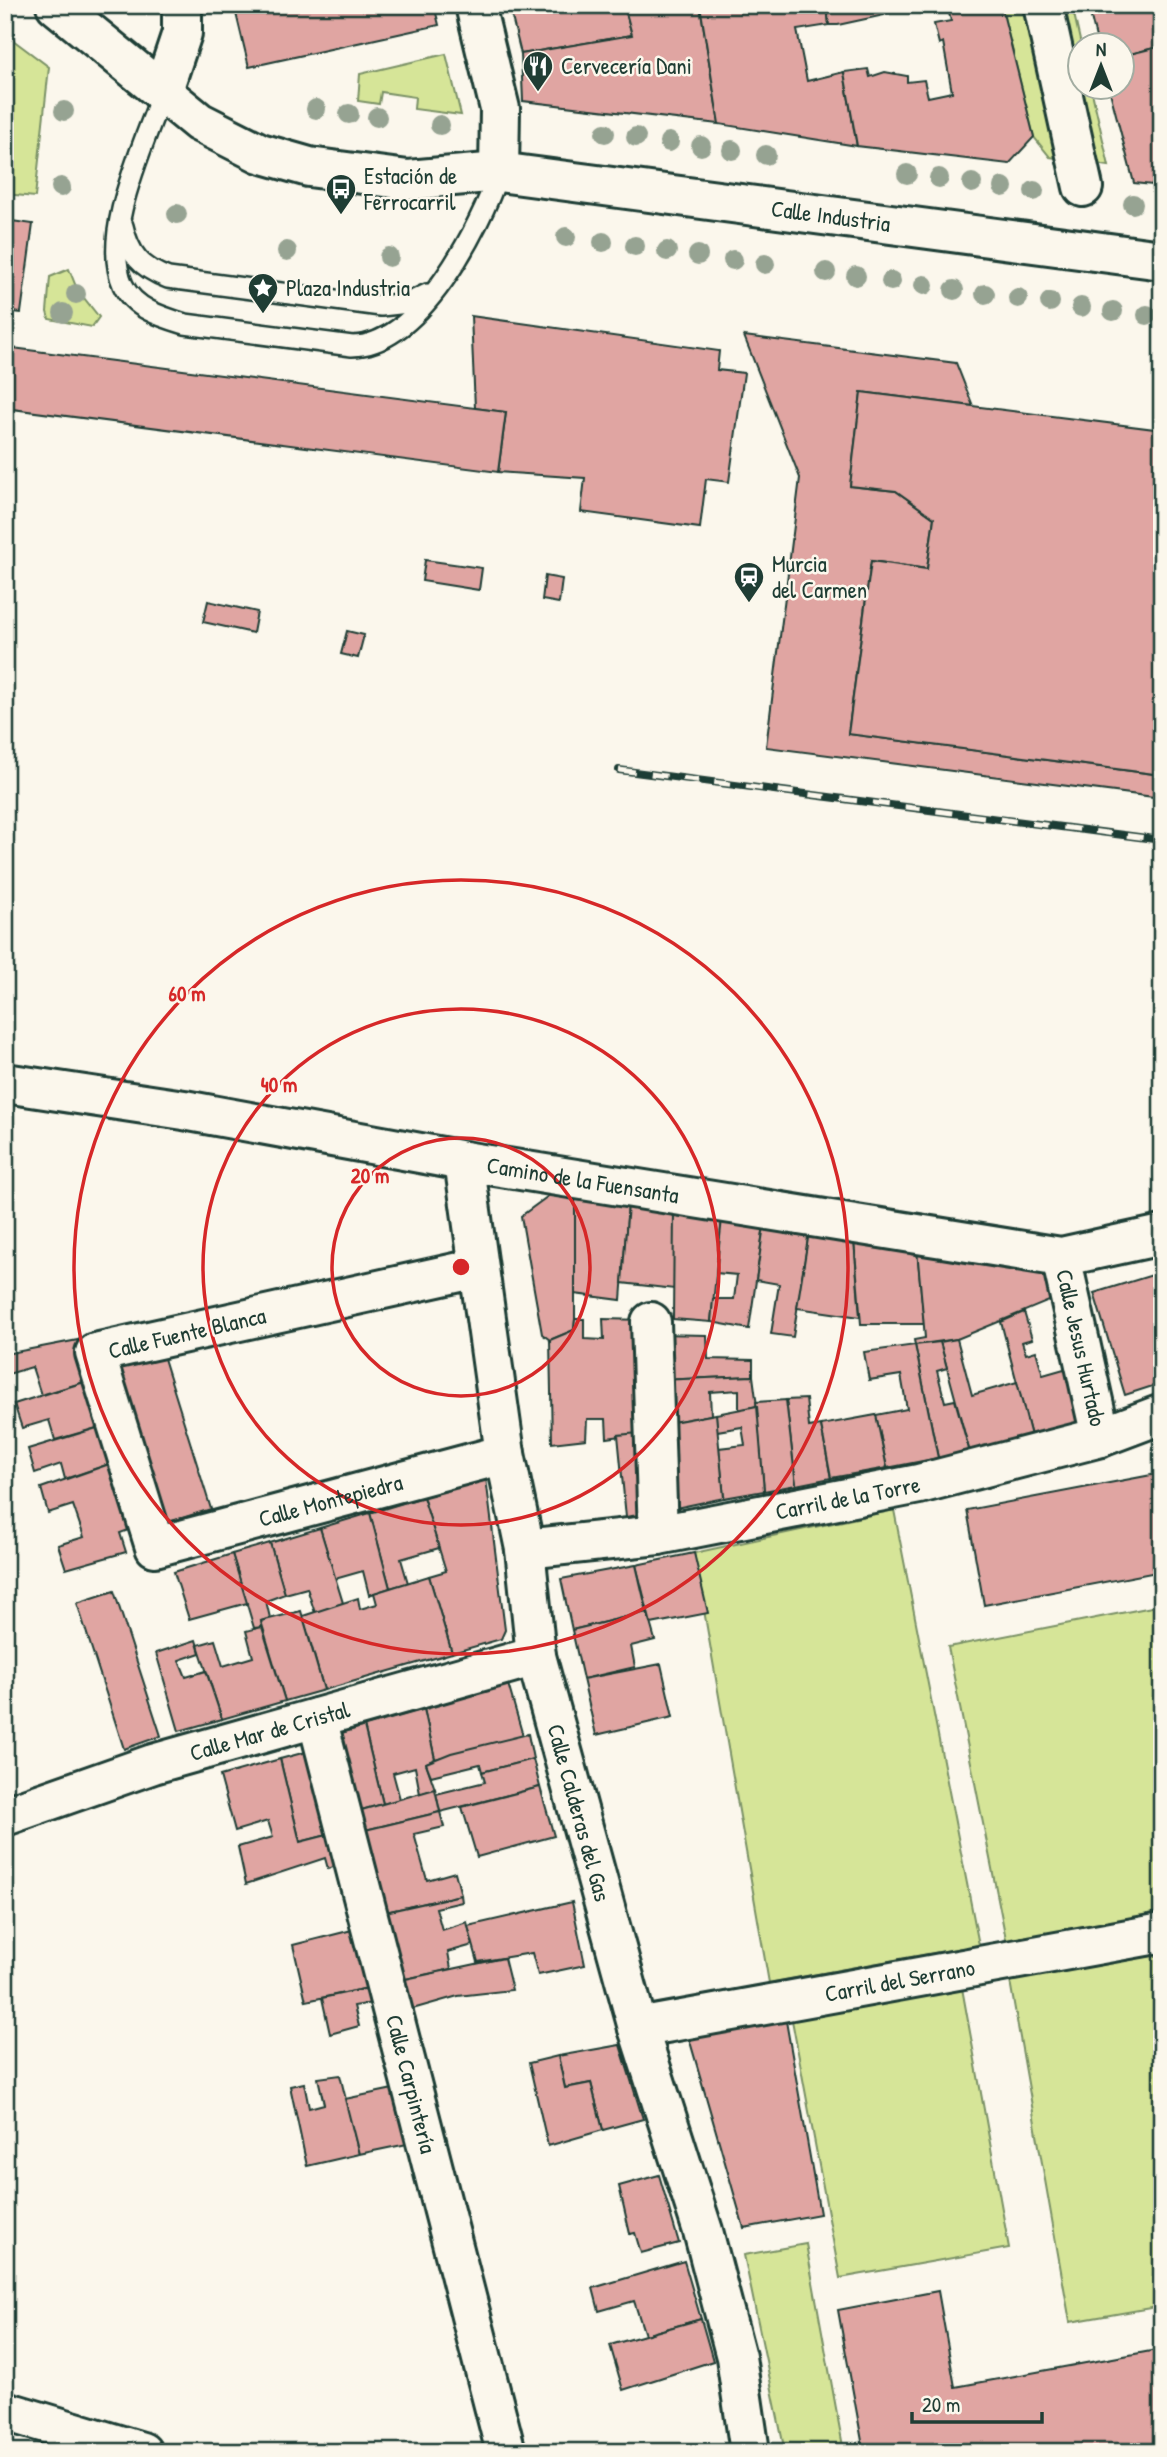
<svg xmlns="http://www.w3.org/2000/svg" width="1167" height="2457" viewBox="0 0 1167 2457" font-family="'Patrick Hand',sans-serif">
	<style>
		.green { fill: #d6e598; stroke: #7a9166; stroke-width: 2 }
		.building { fill: #e0a5a2; stroke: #1f3d34; stroke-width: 2 }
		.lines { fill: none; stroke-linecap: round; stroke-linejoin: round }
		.lane-casing { stroke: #1f3d34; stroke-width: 24 }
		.street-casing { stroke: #1f3d34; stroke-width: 44 }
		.secondary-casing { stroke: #1f3d34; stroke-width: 44 }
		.lane { stroke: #fbf7ec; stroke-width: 19 }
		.street { stroke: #fbf7ec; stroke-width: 38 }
		.secondary { stroke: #fbf7ec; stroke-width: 38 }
		.rail-casing { stroke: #1f3d34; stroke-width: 8 }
		.rail { stroke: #fbf7ec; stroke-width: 5; stroke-dasharray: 16; stroke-linecap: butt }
		.tree { fill: #96a392 }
		.ring { fill: none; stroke: #d62828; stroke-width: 3.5 }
		.labels { text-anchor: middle; stroke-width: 5; stroke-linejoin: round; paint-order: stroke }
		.poi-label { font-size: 23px; fill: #1f3d34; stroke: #fbf7ec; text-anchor: start }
		.street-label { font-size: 23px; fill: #1f3d34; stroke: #fbf7ec }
		.centre { fill: #d62828; stroke: #fbf7ec; stroke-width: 3.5 }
		.ring-label { font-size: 21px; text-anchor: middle; font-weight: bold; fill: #d62828; stroke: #fbf7ec; stroke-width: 5; stroke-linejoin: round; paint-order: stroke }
	</style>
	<rect width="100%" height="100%" fill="#fbf7ec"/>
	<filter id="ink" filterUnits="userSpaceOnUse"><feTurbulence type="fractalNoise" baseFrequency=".0143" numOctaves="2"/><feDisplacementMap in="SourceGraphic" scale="14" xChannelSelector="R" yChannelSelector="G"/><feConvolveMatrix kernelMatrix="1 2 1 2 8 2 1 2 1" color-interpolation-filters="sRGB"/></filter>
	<g filter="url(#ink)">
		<g class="green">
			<path d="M1001 5H1072L1081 45 1080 88H1091L1109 166 1050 157 1034 137Z"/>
			<path d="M5 34 49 67 35 197 5 194Z"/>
			<path d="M446 54 461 115 414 109 415 97 381 92 379 104 358 101 360 74Z"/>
			<path d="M69 269 77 289 99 317 92 327 49 319 47 312 50 277Z"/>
			<path d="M894 1510 979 1945 769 1983 694 1553Z"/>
			<path d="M1162 1605V1913L1007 1944 948 1647Z"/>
			<path d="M1162 1954V2306L1070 2322 1010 1981Z"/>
			<path d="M962 1988 1009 2248 840 2278 792 2020Z"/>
			<path d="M806 2244 844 2452H785L744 2255Z"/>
		</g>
		<g class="building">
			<path d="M234 5H434L439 25 249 67Z"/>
			<path d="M509 5H624L632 35 521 54Z"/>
			<path d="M624 5H700L719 124 523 101 521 54 632 35Z"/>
			<path d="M700 5H827L829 25 797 30 807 81 844 72 857 146 719 124Z"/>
			<path d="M827 5H898L882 9 884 15 838 25H829Z"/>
			<path d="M899 5H925L900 10Z"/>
			<path d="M947 5H1001L1034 137 1009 164 857 146 844 72 868 69 870 77 885 72 907 76V82L924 80 928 97 952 92 943 42 939 44 934 24 951 21Z"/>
			<path d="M1088 5H1162V46L1122 56V46H1098Z"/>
			<path d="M1162 46V186L1134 183 1109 88H1122V56Z"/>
			<path d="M5 220 33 224 21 313 5 311Z"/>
			<path d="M471 316 719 351 717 370 744 373 729 482 706 479 700 528 581 512 585 478 498 472 506 412 475 408Z"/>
			<path d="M744 336 956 363 973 406 861 392 850 486 896 491 934 518 927 569 871 561 848 734 1162 775V798L766 747 800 478Z"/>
			<path d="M5 347 506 412 498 472 5 408Z"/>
			<path d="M861 392 1162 430V775L848 734 871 561 927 569 934 518 896 491 850 486Z"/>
			<path d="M425 560 482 568 479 590 422 581Z"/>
			<path d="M545 576 562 579 559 603 542 600Z"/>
			<path d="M208 601 257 612 253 633 203 622Z"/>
			<path d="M347 631 364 635 358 658 341 654Z"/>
			<path d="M551 1194 575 1196V1319L574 1330 550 1340 542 1334 521 1216Z"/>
			<path d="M575 1196 628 1204 621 1300 575 1294Z"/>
			<path d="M628 1204 674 1211V1289L622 1283Z"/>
			<path d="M674 1211 722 1219 711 1322 673 1319Z"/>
			<path d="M722 1219 764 1225 749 1329 711 1322 713 1299H734L737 1275 716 1273Z"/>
			<path d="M764 1225 809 1232 793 1337 771 1334 779 1284 756 1280Z"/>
			<path d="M809 1232 854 1239 860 1317 797 1308Z"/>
			<path d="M854 1239 917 1249 924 1324H861Z"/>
			<path d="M917 1249 1046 1270 1054 1299 957 1339 915 1345 914 1340 925 1338Z"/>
			<path d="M1162 1272V1383L1125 1395 1094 1293Z"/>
			<path d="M1024 1312 1032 1339 1022 1342 1026 1354 1036 1351 1043 1375 1071 1367 1085 1422 1031 1436 1001 1322Z"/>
			<path d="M575 1319H584V1339L604 1340 603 1319 645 1320 649 1432 607 1438 606 1419H587L586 1439 552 1443 550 1340 574 1330Z"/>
			<path d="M658 1334 707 1335 708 1359 753 1360V1376L660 1380Z"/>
			<path d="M957 1339 972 1395 1017 1382 1031 1436 970 1453 940 1342Z"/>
			<path d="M78 1340 91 1380 41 1395 32 1367 5 1375V1354Z"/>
			<path d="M940 1342 947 1368 937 1371 945 1402 955 1400 970 1453 938 1458 915 1345Z"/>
			<path d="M915 1345 938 1458 887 1468 876 1415 907 1409 901 1375 869 1380 864 1352Z"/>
			<path d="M162 1352 211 1509 166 1523 116 1362Z"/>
			<path d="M753 1376 757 1406 739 1410V1390L710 1392 711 1415 662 1424 660 1380Z"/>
			<path d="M91 1380 107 1425 55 1440 49 1420 22 1428 14 1404Z"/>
			<path d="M806 1399 809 1427 821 1425 831 1478 796 1485 786 1400Z"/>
			<path d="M786 1400 796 1485 764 1491 756 1402Z"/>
			<path d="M757 1406 764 1491 724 1498 719 1448 745 1445 742 1427 717 1431 716 1414Z"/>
			<path d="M716 1414 724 1498 666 1510 662 1424Z"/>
			<path d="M876 1415 887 1468 831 1478 821 1425Z"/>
			<path d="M107 1425 118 1461 65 1479 61 1464 35 1473 28 1449Z"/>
			<path d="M649 1432 650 1513 626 1517 618 1435Z"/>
			<path d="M118 1461 140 1526 120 1533 126 1552 66 1569 58 1545 84 1537 73 1505 48 1513 41 1488Z"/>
			<path d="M1162 1473V1571L984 1605 967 1510Z"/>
			<path d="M486 1478 505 1630 501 1639 452 1653 429 1576 446 1571 423 1497Z"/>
			<path d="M423 1497 439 1548 401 1559 408 1583 390 1588 370 1513Z"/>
			<path d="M370 1513 390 1588 369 1595 363 1571 335 1579 320 1528Z"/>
			<path d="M320 1528 343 1603 315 1613 307 1588 285 1594 270 1543Z"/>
			<path d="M270 1543 285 1594 266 1601 270 1618 261 1621 262 1627 254 1628 232 1554Z"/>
			<path d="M694 1553 708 1613 651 1624 636 1565Z"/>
			<path d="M232 1554 247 1603 189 1619 174 1572Z"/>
			<path d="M636 1565 647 1612 572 1630 561 1579Z"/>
			<path d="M429 1576 452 1653 324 1690 303 1616 358 1598 360 1609 377 1604 374 1593Z"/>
			<path d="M114 1591 161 1736 124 1749 77 1603Z"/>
			<path d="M301 1611 324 1690 285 1701 261 1621Z"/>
			<path d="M647 1612 655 1640 631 1646 635 1667 583 1679 572 1630Z"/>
			<path d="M262 1627 285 1701 222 1719 198 1645 215 1640 223 1666 253 1657 246 1631Z"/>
			<path d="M196 1640 200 1653 179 1660 186 1677 206 1671 222 1719 179 1731 156 1653Z"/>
			<path d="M661 1664 673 1717 596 1735 583 1679Z"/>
			<path d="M508 1684 523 1736 435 1759 424 1709Z"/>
			<path d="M424 1709 435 1759 426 1763 435 1789 420 1794 415 1767 393 1773 400 1799 383 1804 364 1726Z"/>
			<path d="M364 1726 383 1804 351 1813 332 1736Z"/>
			<path d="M528 1734 533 1759 482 1772 480 1764 431 1776 426 1763 451 1753Z"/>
			<path d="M317 1749 339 1832 300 1842 280 1759Z"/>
			<path d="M280 1759 300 1842 339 1832 347 1862 328 1869 325 1858 246 1884 238 1847 273 1837 268 1821 235 1831 220 1776Z"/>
			<path d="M533 1759 540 1787 440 1812 436 1794 485 1782 482 1772Z"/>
			<path d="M540 1787 554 1836 477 1857 462 1807Z"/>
			<path d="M435 1789 440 1812 357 1832 351 1813Z"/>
			<path d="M440 1812 444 1827 414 1834 427 1880 455 1872 461 1895 381 1913 357 1832Z"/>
			<path d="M461 1895 462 1902 436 1908 442 1930 467 1922 473 1945 448 1952 451 1969 401 1980 381 1913Z"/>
			<path d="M572 1902 585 1965 538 1975 532 1953 478 1962 468 1926Z"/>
			<path d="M356 1929 373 1987 306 2001 293 1945Z"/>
			<path d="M504 1958 512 1990 458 1996 409 2010 401 1980Z"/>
			<path d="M373 1987 378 2002 354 2006 359 2026 330 2034 322 1998Z"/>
			<path d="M786 2021 820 2214 744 2228 689 2038Z"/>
			<path d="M620 2045 643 2119 603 2130 591 2083 565 2088 558 2056Z"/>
			<path d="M558 2056 565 2088 591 2083 603 2130 548 2146 529 2063Z"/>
			<path d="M340 2075 359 2154 307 2166 290 2086 304 2083 309 2108 324 2104 318 2078Z"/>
			<path d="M398 2088 412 2143 359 2154 345 2099Z"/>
			<path d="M659 2175 679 2243 641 2253 635 2233 630 2234 619 2186Z"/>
			<path d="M684 2261 701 2319 645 2335 634 2301 599 2311 593 2288Z"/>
			<path d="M938 2291 955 2387 1162 2349V2448L1143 2452H864L838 2310Z"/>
			<path d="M701 2319 713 2361 623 2390 610 2345Z"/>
		</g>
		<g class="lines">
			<g class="lane-casing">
				<g id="lane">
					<path d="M162 93C145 143 100 234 123 285 134 309 162 317 185 324L352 346C420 346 480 227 499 172"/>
					<path d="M123 226C129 254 141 268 168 278L381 306 408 303 427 294"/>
				</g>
			</g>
			<g class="street-casing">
				<g id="street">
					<path d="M475 5 500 109 499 172"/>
					<path d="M1043 5 1083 187"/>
					<path d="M162 93 182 33V5"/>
					<path id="s1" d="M5 1083 184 1110 464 1161 1061 1257 1162 1235"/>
					<path id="s2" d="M464 1161 505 1454 525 1549 536 1656 638 2028 703 2231 736 2357 750 2452"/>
					<path id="s3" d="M1061 1257 1101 1437"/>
					<path id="s4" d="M478 1268 95 1353 155 1547 505 1454"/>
					<path d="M651 1322 658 1535"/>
					<path id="s5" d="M525 1549 658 1535 919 1484 1101 1437 1162 1414"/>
					<path id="s6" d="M317 1718 506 2452"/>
					<path id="s7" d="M5 1816 153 1764 536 1656"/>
					<path id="s8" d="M638 2028 1162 1933"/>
					<path d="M5 2411 142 2452"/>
				</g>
			</g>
			<g class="secondary-casing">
				<g id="secondary">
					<path id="s9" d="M56 5 199 122 260 153 309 167 408 180 499 172 1162 260"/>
				</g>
			</g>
			<use href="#lane" class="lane"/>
			<use href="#street" class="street"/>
			<use href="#secondary" class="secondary"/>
			<g class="rail-casing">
				<path id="rail" d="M619 770 1162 840"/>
			</g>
			<use href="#rail" class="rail"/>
		</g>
		<g class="tree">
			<circle cx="316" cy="109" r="10"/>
			<circle cx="64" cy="111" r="10"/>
			<circle cx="349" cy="114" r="10"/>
			<circle cx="377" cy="117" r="10"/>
			<circle cx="440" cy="125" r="10"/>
			<circle cx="605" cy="133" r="10"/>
			<circle cx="636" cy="137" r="10"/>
			<circle cx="669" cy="142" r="10"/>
			<circle cx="701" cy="146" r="10"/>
			<circle cx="732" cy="150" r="10"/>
			<circle cx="766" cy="155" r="10"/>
			<circle cx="907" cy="174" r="10"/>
			<circle cx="939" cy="178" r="10"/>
			<circle cx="972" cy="183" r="10"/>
			<circle cx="61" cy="187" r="10"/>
			<circle cx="1003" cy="187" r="10"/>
			<circle cx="1034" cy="191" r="10"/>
			<circle cx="1133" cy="204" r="10"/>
			<circle cx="177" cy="214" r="10"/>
			<circle cx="566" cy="237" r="10"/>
			<circle cx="603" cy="242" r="10"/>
			<circle cx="635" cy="246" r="10"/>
			<circle cx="287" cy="251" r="10"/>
			<circle cx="667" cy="251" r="10"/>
			<circle cx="698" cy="255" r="10"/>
			<circle cx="389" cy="257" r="10"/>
			<circle cx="733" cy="260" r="10"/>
			<circle cx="765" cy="264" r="10"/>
			<circle cx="826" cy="272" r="10"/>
			<circle cx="856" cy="276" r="10"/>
			<circle cx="891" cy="281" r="10"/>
			<circle cx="924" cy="285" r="10"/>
			<circle cx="954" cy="290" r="10"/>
			<circle cx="76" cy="294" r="10"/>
			<circle cx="985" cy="294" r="10"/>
			<circle cx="1018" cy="298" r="10"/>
			<circle cx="1050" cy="302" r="10"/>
			<circle cx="1081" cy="307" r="10"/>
			<circle cx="1113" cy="311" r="10"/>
			<circle cx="63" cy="313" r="10"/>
			<circle cx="1147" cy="315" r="10"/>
		</g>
	</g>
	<g class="ring">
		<circle cx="461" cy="1267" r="129"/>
		<circle cx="461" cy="1267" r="258"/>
		<circle cx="461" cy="1267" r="387"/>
	</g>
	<defs>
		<g id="restaurant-pin" transform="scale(1.575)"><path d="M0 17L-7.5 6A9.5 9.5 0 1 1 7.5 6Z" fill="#1f3d34" stroke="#fbf7ec"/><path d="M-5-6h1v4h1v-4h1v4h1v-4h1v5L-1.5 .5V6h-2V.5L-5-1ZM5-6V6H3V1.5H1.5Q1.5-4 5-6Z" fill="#fff"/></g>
		<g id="bus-pin" transform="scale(1.575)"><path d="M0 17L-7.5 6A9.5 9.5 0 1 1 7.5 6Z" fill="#1f3d34" stroke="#fbf7ec"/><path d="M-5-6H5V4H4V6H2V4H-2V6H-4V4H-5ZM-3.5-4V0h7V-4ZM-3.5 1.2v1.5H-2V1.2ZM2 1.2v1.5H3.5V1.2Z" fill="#fff"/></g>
		<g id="sight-pin" transform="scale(1.575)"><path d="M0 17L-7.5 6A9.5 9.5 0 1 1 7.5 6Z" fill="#1f3d34" stroke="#fbf7ec"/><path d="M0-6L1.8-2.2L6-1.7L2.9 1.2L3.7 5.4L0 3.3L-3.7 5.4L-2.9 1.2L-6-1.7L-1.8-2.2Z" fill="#fff"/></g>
		<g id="station-pin" transform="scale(1.575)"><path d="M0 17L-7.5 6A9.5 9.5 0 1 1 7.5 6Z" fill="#1f3d34" stroke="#fbf7ec"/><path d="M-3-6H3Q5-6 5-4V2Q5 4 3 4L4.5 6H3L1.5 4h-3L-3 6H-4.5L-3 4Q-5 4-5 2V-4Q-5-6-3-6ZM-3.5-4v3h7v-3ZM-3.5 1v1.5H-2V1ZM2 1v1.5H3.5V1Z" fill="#fff"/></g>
	</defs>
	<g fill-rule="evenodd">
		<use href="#restaurant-pin" x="538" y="66"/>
		<use href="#bus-pin" x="341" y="189"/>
		<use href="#sight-pin" x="263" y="288"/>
		<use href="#station-pin" x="749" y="577"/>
	</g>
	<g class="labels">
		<g class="poi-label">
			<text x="561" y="74">Cervecería Dani</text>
			<text x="364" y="184">Estación de<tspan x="364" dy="26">Ferrocarril</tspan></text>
			<text x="286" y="296">Plaza Industria</text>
			<text x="772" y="572">Murcia<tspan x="772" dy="26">del Carmen</tspan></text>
		</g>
		<g class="street-label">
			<text dy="8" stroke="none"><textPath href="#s9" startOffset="830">Calle Industria</textPath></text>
			<text dy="8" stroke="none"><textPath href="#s1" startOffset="586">Camino de la Fuensanta</textPath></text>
			<text transform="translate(187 1333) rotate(-13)" y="8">Calle Fuente Blanca</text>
			<text dy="8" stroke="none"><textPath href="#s3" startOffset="93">Calle Jesus Hurtado</textPath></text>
			<text dy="8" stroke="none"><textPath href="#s5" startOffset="327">Carril de la Torre</textPath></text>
			<text dy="8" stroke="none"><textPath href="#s4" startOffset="777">Calle Montepiedra</textPath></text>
			<text dy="8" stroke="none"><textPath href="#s7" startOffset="278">Calle Mar de Cristal</textPath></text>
			<text dy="8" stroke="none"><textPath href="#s2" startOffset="663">Calle Calderas del Gas</textPath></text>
			<text dy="8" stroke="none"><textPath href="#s8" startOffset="266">Carril del Serrano</textPath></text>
			<text dy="8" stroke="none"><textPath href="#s6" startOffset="378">Calle Carpintería</textPath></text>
		</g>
	</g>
	<circle cx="461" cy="1267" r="10" class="centre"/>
	<g class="ring-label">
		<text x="187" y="1001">60 m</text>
		<text x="279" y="1092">40 m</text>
		<text x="370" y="1183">20 m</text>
	</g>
	<rect width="1167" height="2457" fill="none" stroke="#fbf7ec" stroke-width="28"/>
	<rect x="14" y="14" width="1139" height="2429" fill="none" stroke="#1f3d34" stroke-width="2.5" filter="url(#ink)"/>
	<g transform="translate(1101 66)"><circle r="33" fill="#fbf7ec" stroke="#a3ada2" stroke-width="2"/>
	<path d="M0-5L12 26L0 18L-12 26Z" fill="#1f3d34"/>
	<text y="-10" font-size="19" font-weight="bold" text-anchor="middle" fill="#1f3d34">N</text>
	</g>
	<path d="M912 2412v10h130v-10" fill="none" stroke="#1f3d34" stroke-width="3.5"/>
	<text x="922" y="2412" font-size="21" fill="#1f3d34" stroke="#fbf7ec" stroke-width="5" paint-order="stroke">20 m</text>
</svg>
